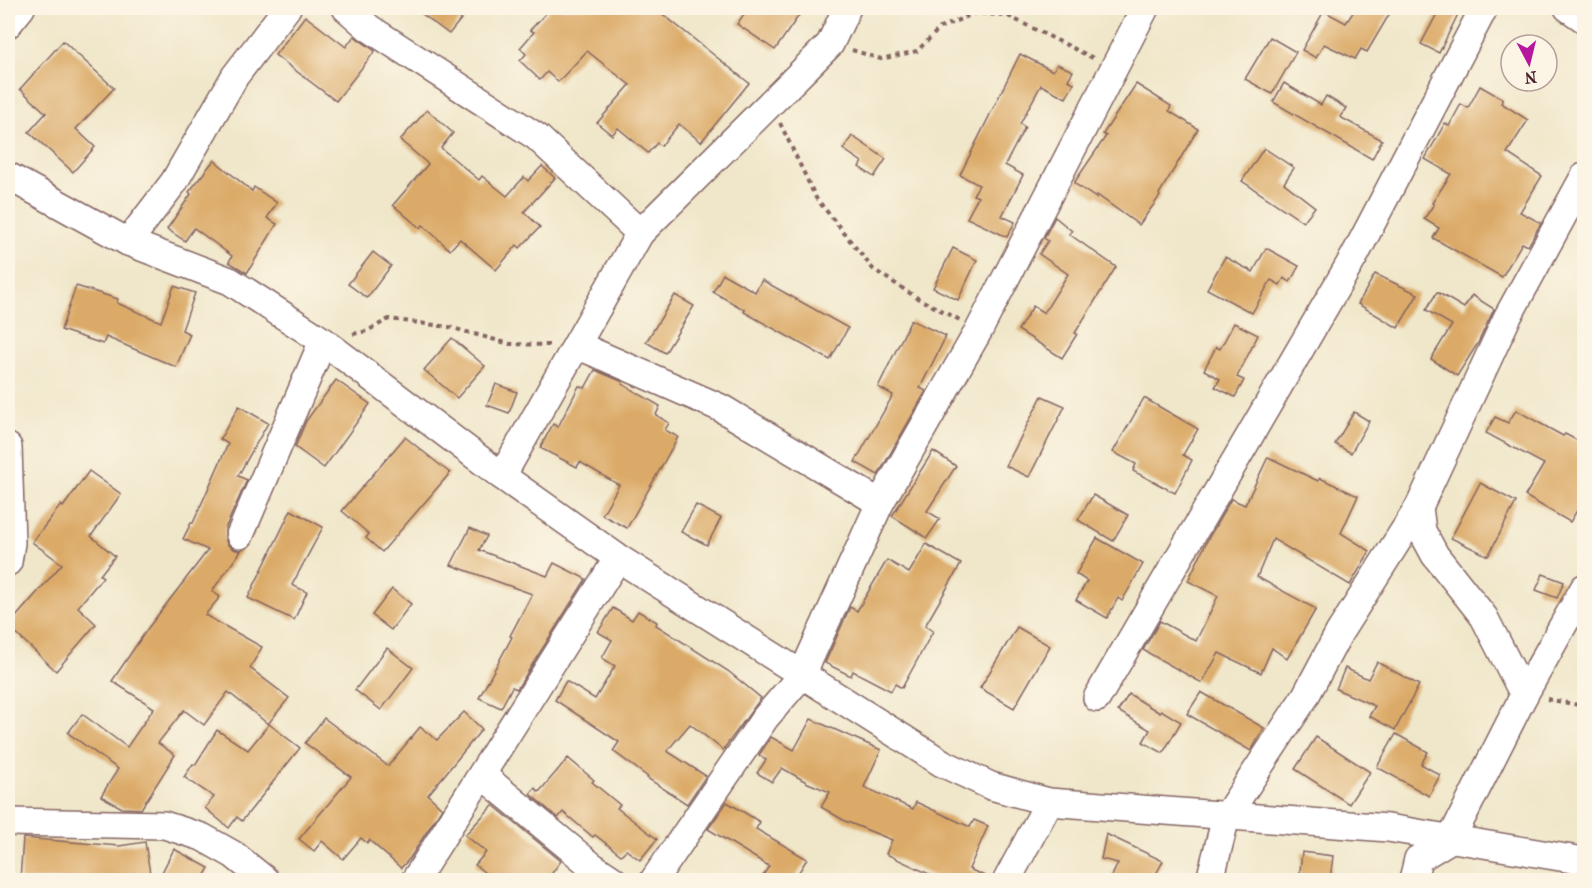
<svg xmlns="http://www.w3.org/2000/svg" width="1592" height="888" viewBox="0 0 1592 888" font-family="'IM FELL French Canon',serif">
	<style>
		.building { fill: #dbaa67 }
		.lines { fill: none; stroke-linecap: round; stroke-linejoin: round }
		.minor-casing { stroke: #846563; stroke-width: 30 }
		.path { stroke: #846563; stroke-width: 4; stroke-dasharray: 4.5 4.5; stroke-linecap: butt }
		.minor { stroke: #fff; stroke-width: 27 }
	</style>
	<rect width="100%" height="100%" fill="#fcf5e5"/>
	<filter id="ink" filterUnits="userSpaceOnUse"><feTurbulence type="fractalNoise" baseFrequency=".0167" numOctaves="2"/><feDisplacementMap in="SourceGraphic" scale="12" xChannelSelector="R" yChannelSelector="G"/><feConvolveMatrix kernelMatrix="1 2 1 2 8 2 1 2 1" color-interpolation-filters="sRGB"/></filter>
	<filter id="wash" filterUnits="userSpaceOnUse"><feTurbulence type="fractalNoise" baseFrequency=".008" numOctaves="4" result="noise"/><feDisplacementMap in="SourceGraphic" scale="24" xChannelSelector="R" yChannelSelector="G"/><feGaussianBlur stdDeviation="1.35" result="paint"/><feColorMatrix in="noise" values="0 0 0 0 0 0 0 0 0 0 0 0 0 0 0 0 0 1.4 0 .05"/><feComposite in="paint" operator="in"/></filter>
	<g filter="url(#wash)">
		<rect width="100%" height="100%" fill="#f0e7ca"/>
		<g id="blocks">
			<g class="building">
				<path d="M414 8H470L449 34Z"/>
				<path d="M551 8H655L749 83 701 142 679 124 661 146 657 143 648 153 618 128 612 135 597 123 630 85 587 51 558 82 547 72 540 80 520 61 526 54 520 48 534 32 530 30Z"/>
				<path d="M748 8H804L775 50 737 24Z"/>
				<path d="M1356 8H1393L1367 52 1361 49 1355 59 1324 44 1316 58 1302 50 1324 11 1346 23Z"/>
				<path d="M1440 8H1461L1439 53 1421 44Z"/>
				<path d="M305 16 346 47 354 36 375 51 336 101 275 55Z"/>
				<path d="M1270 37 1296 52 1272 94 1245 79Z"/>
				<path d="M63 41 114 88 76 129 95 147 73 172 29 132 46 113 20 89Z"/>
				<path d="M1020 54 1053 71 1057 64 1073 71 1068 80 1074 83 1066 98 1041 85 1020 124 1025 127 1005 165 1023 175 1002 216 1015 222 1007 237 967 218 978 197 973 195 979 185 960 175Z"/>
				<path d="M1284 83 1321 105 1326 96 1346 108 1340 117 1382 140 1372 159 1273 102Z"/>
				<path d="M1136 84 1171 106 1169 111 1198 129 1159 194 1160 196 1139 225 1097 195 1096 198 1074 183 1106 136 1103 134Z"/>
				<path d="M1480 86 1503 99 1501 103 1528 120 1507 153 1542 176 1520 212 1541 223 1528 246 1522 243 1502 277 1433 238 1439 228 1424 219 1434 204 1432 203 1451 174 1425 159 1445 123 1449 126 1461 104 1468 108Z"/>
				<path d="M427 110 453 133 441 148 479 180 482 176 507 196 524 177 528 181 542 166 555 178 524 212 540 227 520 248 517 245 496 270 460 239 450 250 423 225 420 228 393 205 428 164 400 140Z"/>
				<path d="M852 136 886 159 874 177 859 167 862 162 843 149Z"/>
				<path d="M1264 148 1294 168 1284 183 1315 207 1303 222 1242 181Z"/>
				<path d="M214 160 252 191 254 187 277 203 267 218 277 224 247 273 229 262 232 256 194 228 185 241 167 229 191 194 189 192Z"/>
				<path d="M1055 217 1072 231 1069 234 1116 267 1075 333 1077 334 1062 358 1018 330 1033 306 1044 313 1068 274 1039 254 1048 241 1044 238Z"/>
				<path d="M953 248 977 260 958 300 933 288Z"/>
				<path d="M1266 248 1299 266 1290 282 1284 278 1280 285 1271 280 1252 313 1207 289 1225 257 1253 272Z"/>
				<path d="M373 252 391 266 367 298 348 284Z"/>
				<path d="M723 274 755 292 762 280 848 328 830 360 744 312 745 310 713 292Z"/>
				<path d="M1375 274 1418 294 1398 328 1358 304Z"/>
				<path d="M76 286 118 299 117 303 161 322 174 286 195 293 182 330 190 334 176 367 106 337 103 344 61 330Z"/>
				<path d="M1437 292 1464 308 1472 295 1494 309 1478 343 1457 376 1431 359 1452 325 1426 310Z"/>
				<path d="M675 295 694 306 665 353 646 342Z"/>
				<path d="M911 320 946 336 920 388 926 391 878 475 855 462 893 395 878 387Z"/>
				<path d="M1234 323 1258 335 1237 377 1244 380 1235 397 1215 387 1220 379 1204 370 1216 347 1220 349Z"/>
				<path d="M452 338 485 366 457 398 424 370Z"/>
				<path d="M595 370 623 382 622 384 660 406 656 415 669 423 665 430 678 437 627 528 602 515 619 485 580 462 577 467 540 448 553 424 558 427 579 386 585 388Z"/>
				<path d="M336 380 370 404 324 468 295 447 306 421Z"/>
				<path d="M496 384 517 392 509 413 487 405Z"/>
				<path d="M1042 396 1065 406 1029 477 1006 466Z"/>
				<path d="M1144 398 1198 429 1183 455 1192 460 1175 493 1133 471 1136 464 1113 452Z"/>
				<path d="M239 406 268 423 238 476 247 480 225 529V537L227 544 233 549 241 551 212 591 220 597 205 615 262 647 250 668 289 698 268 724 228 692 204 725 184 710 158 743 175 755 141 809 122 808 101 796 118 769 68 733 82 714 127 747 154 708 112 681 148 628 208 550 183 539 191 523H193L228 444 220 439Z"/>
				<path d="M1516 410 1563 436 1565 434 1584 444V499L1570 522 1525 496 1544 464 1486 433 1495 417 1508 423Z"/>
				<path d="M1354 412 1369 421 1351 453 1335 444Z"/>
				<path d="M405 437 450 473 382 552 366 538 369 534 342 511Z"/>
				<path d="M933 451 956 466 927 511 940 519 927 538 892 516Z"/>
				<path d="M1268 457 1318 481 1320 478 1358 496 1341 533 1370 551 1350 585 1273 539 1257 577 1316 609 1287 659 1272 648 1261 673 1219 653 1202 683 1143 650 1160 621 1196 641 1218 596 1188 581 1207 541 1231 499 1245 505Z"/>
				<path d="M89 471 121 494 91 536 115 556 100 575 103 577 78 607 96 624 56 671 8 626 62 564 32 542 61 505 63 507Z"/>
				<path d="M1480 483 1516 502 1488 556 1451 538Z"/>
				<path d="M1093 495 1128 515 1113 541 1078 520Z"/>
				<path d="M696 505 721 518 707 545 681 532Z"/>
				<path d="M291 510 323 527 292 585 307 592 294 620 248 598Z"/>
				<path d="M470 528 487 536 479 550 547 576 554 563 586 579 517 689 512 687 501 708 479 698 512 637 510 636 532 594 451 565Z"/>
				<path d="M1097 538 1143 564 1122 601 1118 598 1107 618 1076 600 1087 581 1076 574Z"/>
				<path d="M926 544 961 564 925 626 933 631 902 688 895 684 891 691 853 671 851 676 825 663 850 607 857 611 887 560 909 573Z"/>
				<path d="M1543 574 1564 582 1557 598 1536 590Z"/>
				<path d="M392 589 411 604 391 630 372 615Z"/>
				<path d="M613 608 632 620 638 611 657 622 656 625 728 671 761 698 723 750 690 724 667 751 706 776 687 804 647 778 648 777 613 751 619 742 555 700 566 681 595 699 615 666 602 658 612 640 598 632Z"/>
				<path d="M1017 627 1050 646 1014 708 980 688Z"/>
				<path d="M387 648 413 668 381 710 355 690Z"/>
				<path d="M1377 662 1419 685 1395 730 1369 716 1375 706 1336 689 1345 668 1368 679Z"/>
				<path d="M1201 692 1264 728 1251 751 1187 714Z"/>
				<path d="M1129 694 1160 713 1161 710 1181 722 1163 753 1143 742 1150 730 1118 711Z"/>
				<path d="M464 712 482 729 428 795 442 808 410 858 401 868 369 840 367 843 361 838 343 859 322 841 314 851 299 839 351 777 305 743 324 718 388 766 420 727 437 740Z"/>
				<path d="M811 719 881 750 864 787 913 809 916 802 970 827 974 820 988 826 969 869 992 879 991 880H942L886 854 892 840 845 821 821 807 830 792 808 783 782 768 772 782 757 773 766 760 759 755 771 737 794 750Z"/>
				<path d="M269 724 300 748 242 821 237 817 229 828 205 808 214 797 184 777 193 764 195 765 217 730 248 750Z"/>
				<path d="M1396 734 1428 752 1421 764 1440 775 1429 796 1377 767Z"/>
				<path d="M1316 737 1370 772 1349 804 1295 769Z"/>
				<path d="M568 758 594 780 592 782 620 805 617 808 657 839 640 860 626 850 621 855 595 835 593 837 563 812 558 818 530 794 535 788 539 792Z"/>
				<path d="M727 802 760 822 756 829 807 859 794 880H760L769 866 708 829Z"/>
				<path d="M493 805 561 861 547 880H494L475 865 486 852 465 835Z"/>
				<path d="M1106 834 1163 861 1153 880H1110L1118 863 1101 859Z"/>
				<path d="M23 838 119 846 145 842 151 880H20Z"/>
				<path d="M174 849 209 868 202 880H158Z"/>
				<path d="M1302 852 1333 856 1330 880H1299Z"/>
			</g>
		</g>
	</g>
	<g filter="url(#ink)">
		<use href="#blocks" fill-opacity="0" stroke="#846563" stroke-width="1.5"/>
		<g class="lines">
			<g class="minor-casing">
				<g id="minor">
					<path d="M346 8 369 28 537 137 640 233"/>
					<path d="M1568 8 1584 19"/>
					<path d="M8 24 21 8"/>
					<path d="M8 176 128 242 230 281 323 341 502 476 618 558 942 763 991 786 1049 802 1388 828 1584 861"/>
					<path d="M128 242 174 182 235 76 287 8"/>
					<path d="M577 345 721 408 880 503"/>
					<path d="M8 447 11 543 8 562"/>
					<path d="M502 476 640 233 830 44 847 8"/>
					<path d="M1419 507 1422 531 1435 555 1484 617 1524 695"/>
					<path d="M240 535 323 341"/>
					<path d="M1097 698 1355 255 1484 8"/>
					<path d="M482 775 592 866 613 880"/>
					<path d="M8 822 164 825 202 837 234 855 265 880"/>
					<path d="M415 880 618 558"/>
					<path d="M654 880 765 718 802 675 880 503 979 330 1145 8"/>
					<path d="M1007 880 1049 802"/>
					<path d="M1210 880 1226 817 1305 697 1339 633 1419 507 1507 318 1584 177"/>
					<path d="M1413 880 1418 859 1451 839 1524 695 1584 588"/>
				</g>
			</g>
			<g class="path">
				<path d="M852 50 881 59 917 51 940 28 975 13 1008 16 1093 58"/>
				<path d="M780 123 816 198 873 269 919 299 960 320"/>
				<path d="M353 334 367 331 389 319 449 327 510 344 549 345"/>
				<path d="M1547 699 1584 706"/>
			</g>
			<use href="#minor" class="minor"/>
		</g>
	</g>
	<rect width="1592" height="888" fill="none" stroke="#fcf5e5" stroke-width="30"/>
	<g transform="translate(1529 63) rotate(173)"><circle r="28" fill="#fcf5e5" stroke="#b59f9b" stroke-width="1.5"/>
	<path d="M0-4.5L10 22L0 15L-10 22Z" fill="#b5179e"/>
	<text y="-9" font-size="16" font-weight="bold" text-anchor="middle" fill="#4a1f2b">N</text>
	</g>
</svg>
